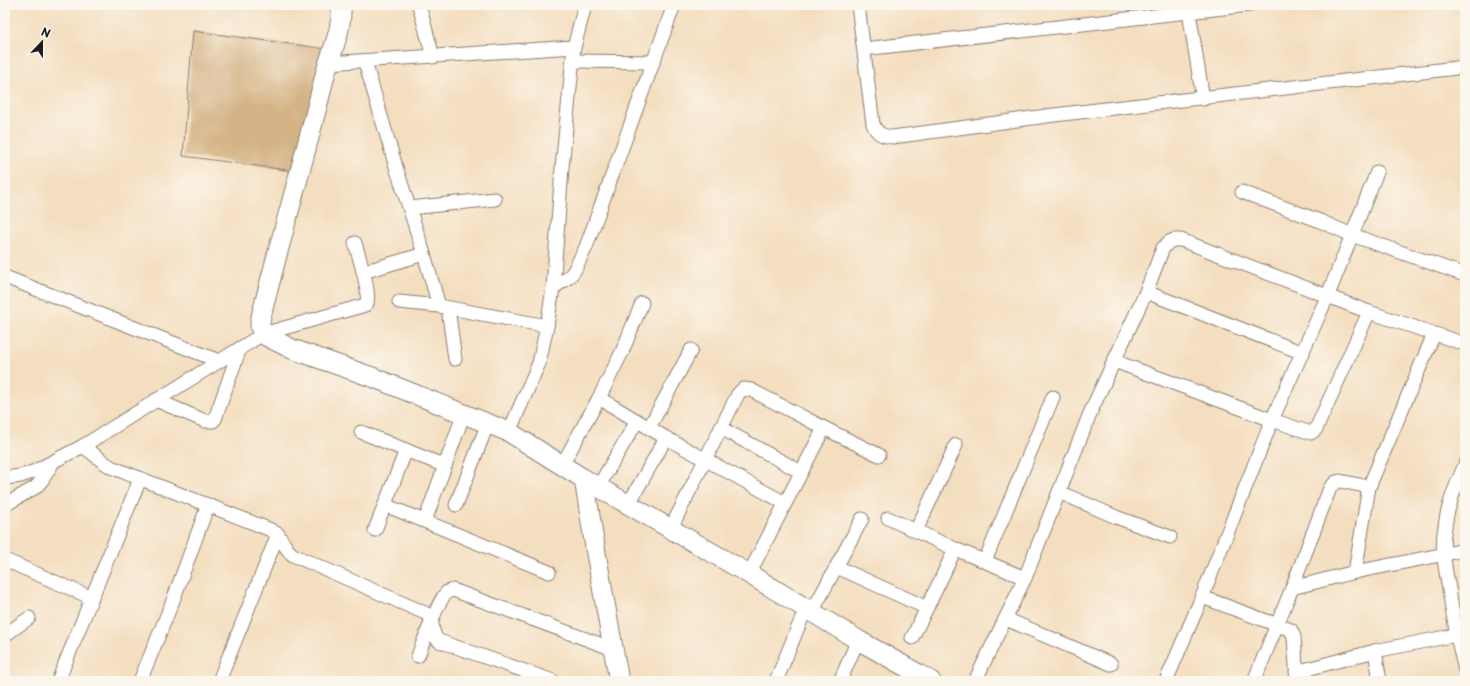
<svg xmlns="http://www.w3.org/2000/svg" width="1470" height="686" viewBox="0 0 1470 686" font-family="'Playpen Sans',sans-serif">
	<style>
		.building { fill: #d5b386 }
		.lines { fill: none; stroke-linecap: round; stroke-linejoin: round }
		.street-casing { stroke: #887d6e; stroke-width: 15 }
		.secondary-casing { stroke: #887d6e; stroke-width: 21 }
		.street { stroke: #fff; stroke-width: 13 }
		.secondary { stroke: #fff; stroke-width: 19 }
	</style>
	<rect width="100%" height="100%" fill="#fbf7ec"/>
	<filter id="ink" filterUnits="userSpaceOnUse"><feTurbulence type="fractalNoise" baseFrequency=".025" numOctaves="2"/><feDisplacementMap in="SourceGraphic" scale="8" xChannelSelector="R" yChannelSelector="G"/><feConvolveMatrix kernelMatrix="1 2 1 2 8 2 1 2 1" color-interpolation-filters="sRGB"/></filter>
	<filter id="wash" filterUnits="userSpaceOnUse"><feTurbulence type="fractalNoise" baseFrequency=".012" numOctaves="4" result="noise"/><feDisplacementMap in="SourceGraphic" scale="16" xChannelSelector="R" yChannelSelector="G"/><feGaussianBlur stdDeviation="0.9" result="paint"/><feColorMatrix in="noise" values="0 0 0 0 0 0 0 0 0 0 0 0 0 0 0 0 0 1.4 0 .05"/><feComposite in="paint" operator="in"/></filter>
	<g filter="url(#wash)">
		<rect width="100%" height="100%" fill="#f4dec0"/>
		<g id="blocks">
			<path class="building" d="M193 31 335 50 295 171 183 156Z"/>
		</g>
	</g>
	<g filter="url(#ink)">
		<use href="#blocks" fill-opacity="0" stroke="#887d6e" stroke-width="1"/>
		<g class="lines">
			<g class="street-casing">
				<g id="street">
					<path d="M419 5 433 57"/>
					<path d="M858 5 873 124C877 134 882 136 893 137L1054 115 1465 67"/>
					<path d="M1189 12 1203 99"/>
					<path d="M864 49 1249 5"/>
					<path d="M573 61 653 62"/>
					<path d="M365 62 396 167 424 254 439 306"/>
					<path d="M328 63 574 47"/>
					<path d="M1242 192 1320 221 1352 235 1465 275"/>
					<path d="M410 208 495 199"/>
					<path d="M363 272 424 254"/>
					<path d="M5 277 219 361"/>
					<path d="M553 288 569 277 574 271 586 247 674 5"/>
					<path d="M1146 292 1303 353"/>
					<path d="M399 302 439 306 547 326"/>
					<path d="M448 308 455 359"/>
					<path d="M1114 361 1272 420 1311 433 1316 429 1369 312"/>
					<path d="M599 398 622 352 642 303"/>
					<path d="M156 400 205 421H213L215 419 240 348"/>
					<path d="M649 428 691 350"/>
					<path d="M721 428 801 472"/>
					<path d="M361 432 445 466"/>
					<path d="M509 432 539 363 547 326 553 288 562 168 574 47 585 5"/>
					<path d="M83 446 105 463 111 467 271 530C284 537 283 548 293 555L425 613C437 620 428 632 439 641L553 681"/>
					<path d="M562 465 599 398 666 438 785 503"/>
					<path d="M1465 465C1456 485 1448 504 1445 526 1441 547 1445 568 1449 589 1453 617 1458 643 1465 670"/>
					<path d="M5 478 21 476 35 471 83 446 263 334 365 305 367 303C370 289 359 257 355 243"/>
					<path d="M598 487 637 421"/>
					<path d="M1059 492 1116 517 1170 537"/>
					<path d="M5 505 36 487 42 480 53 462"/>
					<path d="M385 505 549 572"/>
					<path d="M456 505 488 423"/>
					<path d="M628 505 666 438"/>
					<path d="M888 518 955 549 1025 578"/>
					<path d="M425 521 464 413"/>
					<path d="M375 530 406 450"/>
					<path d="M670 530 738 394 743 389 751 390 824 428 879 455"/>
					<path d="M916 531 956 445"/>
					<path d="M5 560 92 598"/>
					<path d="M985 561 1053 397"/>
					<path d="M837 567 927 608"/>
					<path d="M1355 572 1369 487 1434 334"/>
					<path d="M749 574 824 428"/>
					<path d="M1292 588 1355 572 1465 550"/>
					<path d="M1202 597 1291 630 1294 637 1297 680"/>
					<path d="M812 612 862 519"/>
					<path d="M1006 619 1111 664"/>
					<path d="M5 635 29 618"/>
					<path d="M912 638 942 577 955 549"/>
					<path d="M1375 651 1380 681"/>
					<path d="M418 656C423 643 438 600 447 592 449 591 450 591 453 590L613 649"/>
					<path d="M1296 672 1375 651 1456 635"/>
					<path d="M58 681 140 479"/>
					<path d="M140 681 172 603 208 505"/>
					<path d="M219 681 278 534"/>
					<path d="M776 681 806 608"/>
					<path d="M840 681 858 640"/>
					<path d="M975 681 1025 578 1091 411 1146 292 1163 248 1169 242 1174 240H1181L1369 312 1465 344"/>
					<path d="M1166 681 1202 597 1272 420 1328 295 1377 172"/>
					<path d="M1254 681 1292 588 1330 488 1336 482 1340 481 1369 487"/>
				</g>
			</g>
			<g class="secondary-casing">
				<g id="secondary">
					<path d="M341 5C343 29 331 52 325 75 305 158 280 239 260 321V327L266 336 292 349 372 377 509 432 584 479 749 574 858 640 931 681"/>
					<path d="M584 479 596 553 619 681"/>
				</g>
			</g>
			<use href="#street" class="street"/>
			<use href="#secondary" class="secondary"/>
		</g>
	</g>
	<rect width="1470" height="686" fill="none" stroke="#fbf7ec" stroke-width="20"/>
	<g transform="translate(42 42) rotate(22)" stroke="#fbf7ec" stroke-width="3" paint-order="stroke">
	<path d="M0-3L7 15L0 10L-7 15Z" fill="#1c1c1c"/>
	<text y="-6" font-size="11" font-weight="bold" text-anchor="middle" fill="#1c1c1c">N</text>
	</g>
</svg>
